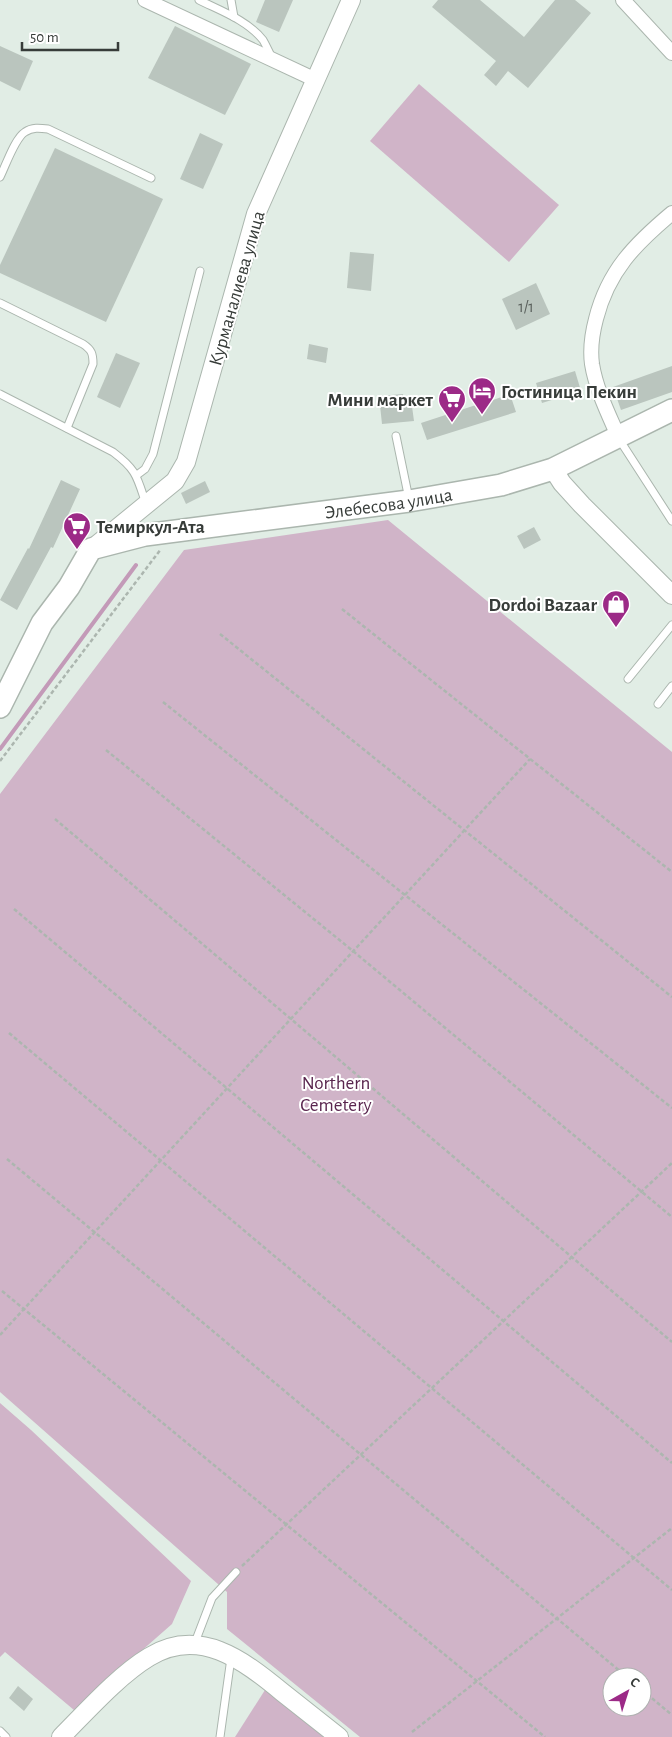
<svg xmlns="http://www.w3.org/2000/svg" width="672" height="1737" viewBox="0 0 672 1737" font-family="'Alegreya Sans',sans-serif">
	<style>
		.green { fill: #d0b4c8; fill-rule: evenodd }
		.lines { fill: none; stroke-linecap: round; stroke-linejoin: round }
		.stream { stroke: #c39ab8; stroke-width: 4 }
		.building { fill: #bac5be }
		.service-casing { stroke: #abb6ae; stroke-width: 9 }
		.minor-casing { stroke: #abb6ae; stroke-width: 16 }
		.tertiary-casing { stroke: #abb6ae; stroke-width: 20 }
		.primary-casing { stroke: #abb6ae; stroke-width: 24 }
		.path { stroke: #acb6af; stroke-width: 2.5; stroke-dasharray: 4 2.5; stroke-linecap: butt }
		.service { stroke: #fff; stroke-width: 7 }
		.minor { stroke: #fff; stroke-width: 14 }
		.tertiary { stroke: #fff; stroke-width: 18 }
		.primary { stroke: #fff; stroke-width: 21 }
		.labels { text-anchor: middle; stroke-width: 4; stroke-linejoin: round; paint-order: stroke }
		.number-label { font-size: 16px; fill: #585e5a }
		.street-label { font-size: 19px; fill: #373c39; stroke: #fff }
		.poi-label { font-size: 19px; font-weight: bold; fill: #373c39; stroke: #fff; text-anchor: start }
		.park-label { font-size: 19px; fill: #59254e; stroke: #fff }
	</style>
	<rect width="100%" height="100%" fill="#e1ede5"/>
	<g class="green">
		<path d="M419 84 559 205 509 262 370 141Z"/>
		<path d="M388 520 672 752V1737H360L227 1629V1592L0 1392V794L184 550ZM612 1677H642V1707H612Z"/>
		<path d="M0 1403 31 1430 191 1581 172 1624 74 1710 5 1652 0 1657Z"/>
		<path d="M265 1690 324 1737H235Z"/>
	</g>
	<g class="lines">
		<path class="stream" d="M0 749 136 565"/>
	</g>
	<g class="building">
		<path d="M265 0H293L279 32 256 22Z"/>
		<path d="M438 0H480L524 37 555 0H575L591 13 528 88 508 71 496 86 484 75 496 61 432 7Z"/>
		<path d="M175 26 251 64 225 115 148 78Z"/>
		<path d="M0 46 33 61 20 91 0 81Z"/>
		<path d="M200 133 223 144 203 189 180 179Z"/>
		<path d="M55 148 163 199 106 322 0 273V265Z"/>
		<path d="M350 252 374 254 371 291 347 288Z"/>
		<path d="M536 283 550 314 516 330 502 299Z"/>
		<path d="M309 344 328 348 326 363 307 359Z"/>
		<path d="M116 353 140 363 120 408 97 397Z"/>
		<path d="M672 366V392L621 410 613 387Z"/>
		<path d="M575 371 581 391 542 403 536 383Z"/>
		<path d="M490 391 493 400 510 394 516 412 427 440 421 423 479 404 476 395Z"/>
		<path d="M403 394 404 399H411L414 421 382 424 379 396Z"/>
		<path d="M61 480 80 489 53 548 51 547 17 610 0 600 28 548 29 549Z"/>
		<path d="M205 481 210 492 186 504 181 493Z"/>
		<path d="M534 527 541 540 524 549 517 536Z"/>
		<path d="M18 1686 33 1699 24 1711 9 1698Z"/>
	</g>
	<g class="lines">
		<g class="service-casing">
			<g id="service">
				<path d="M199 0C221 11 247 20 263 40 266 45 269 52 272 58"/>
				<path d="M231 0 234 17"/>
				<path d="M0 177C6 165 15 138 25 132 32 127 40 128 48 129L151 178"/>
				<path d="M0 303 83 344C92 350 93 354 93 364L67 428"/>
				<path d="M0 394 113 452C137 470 137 477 146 504"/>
				<path d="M396 436 409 499"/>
				<path d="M619 439 672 521"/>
				<path d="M137 475 145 469 153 454 200 271"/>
				<path d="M628 679 672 625"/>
				<path d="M658 704 672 686"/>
				<path d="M194 1645 212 1598 236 1572"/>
				<path d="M0 1731 6 1737"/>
				<path d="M220 1737 231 1658"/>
			</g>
		</g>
		<g class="minor-casing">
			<g id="minor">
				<path d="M145 0 316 80"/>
				<path d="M623 0 672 53"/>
				<path d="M618 436C608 413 596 389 592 364 590 349 592 334 596 319 608 271 635 244 672 213"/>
			</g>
		</g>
		<g class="tertiary-casing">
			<g id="tertiary">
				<path d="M553 469 562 483 582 505 672 595"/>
				<path d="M93 548 175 481 186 462 256 214 351 0"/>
				<path d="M61 1737C86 1712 119 1675 149 1657 199 1626 243 1660 282 1692 301 1707 320 1722 339 1737"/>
			</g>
		</g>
		<g class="primary-casing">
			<g id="primary">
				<path id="s1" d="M0 707 42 623 69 587 91 549 145 535 409 501 501 485 553 469 672 410"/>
			</g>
		</g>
		<g class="path">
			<path d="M342 609 672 872"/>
			<path d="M220 634 672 997"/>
			<path d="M163 702 672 1108"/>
			<path d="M106 750 353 951 672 1217"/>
			<path d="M0 761 161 549"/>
			<path d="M55 819 672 1342"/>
			<path d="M14 909 672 1463"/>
			<path d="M9 1033 672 1590"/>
			<path d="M7 1159 627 1677"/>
			<path d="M2 1291 545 1737"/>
			<path d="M0 1335 530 759"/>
			<path d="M242 1566 672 1163"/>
			<path d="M642 1690 672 1715"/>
			<path d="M412 1732 672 1528"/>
		</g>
		<use href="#service" class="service"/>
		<use href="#minor" class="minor"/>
		<use href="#tertiary" class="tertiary"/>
		<use href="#primary" class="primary"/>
	</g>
	<defs>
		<g id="hotel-pin" transform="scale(1.4375)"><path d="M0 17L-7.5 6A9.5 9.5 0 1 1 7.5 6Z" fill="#9c2a87" stroke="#fff"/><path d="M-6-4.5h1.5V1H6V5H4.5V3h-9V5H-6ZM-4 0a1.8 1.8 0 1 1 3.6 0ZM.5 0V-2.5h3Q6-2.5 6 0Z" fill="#fff"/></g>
		<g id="supermarket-pin" transform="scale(1.4375)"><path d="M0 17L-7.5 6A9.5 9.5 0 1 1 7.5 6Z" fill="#9c2a87" stroke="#fff"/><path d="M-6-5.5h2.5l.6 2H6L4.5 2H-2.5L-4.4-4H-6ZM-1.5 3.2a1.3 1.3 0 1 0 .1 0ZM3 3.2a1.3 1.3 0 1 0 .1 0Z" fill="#fff"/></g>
		<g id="shop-pin" transform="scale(1.4375)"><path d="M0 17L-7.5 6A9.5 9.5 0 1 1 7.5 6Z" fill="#9c2a87" stroke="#fff"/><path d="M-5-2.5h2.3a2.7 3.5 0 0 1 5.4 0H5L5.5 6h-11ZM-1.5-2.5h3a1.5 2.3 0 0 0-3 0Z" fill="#fff"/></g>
	</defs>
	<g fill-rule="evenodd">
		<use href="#hotel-pin" x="482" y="391"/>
		<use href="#supermarket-pin" x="452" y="399"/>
		<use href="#supermarket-pin" x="77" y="526"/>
		<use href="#shop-pin" x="616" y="604"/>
	</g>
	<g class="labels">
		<g class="number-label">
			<text x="526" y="312">1/1</text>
		</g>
		<g class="street-label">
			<text transform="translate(236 288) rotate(-74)" y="7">Курманалиева улица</text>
			<text dy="7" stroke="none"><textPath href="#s1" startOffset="484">Элебесова улица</textPath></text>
		</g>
		<g class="poi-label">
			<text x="501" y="398">Гостиница Пекин</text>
			<text x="433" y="406" text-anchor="end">Мини маркет</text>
			<text x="96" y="533">Темиркул-Ата</text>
			<text x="597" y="611" text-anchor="end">Dordoi Bazaar</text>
		</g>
		<g class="park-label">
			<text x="336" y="1089">Northern<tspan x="336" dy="22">Cemetery</tspan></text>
		</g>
	</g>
	<g transform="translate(627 1692) rotate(39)"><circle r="24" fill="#ffffff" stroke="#afb1b0"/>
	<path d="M0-4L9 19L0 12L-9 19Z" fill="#9c2a87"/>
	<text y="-8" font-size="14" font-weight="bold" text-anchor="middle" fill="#373c39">С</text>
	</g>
	<path d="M22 42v8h96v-8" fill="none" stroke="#373c39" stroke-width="2.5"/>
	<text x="30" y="42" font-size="15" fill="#373c39" stroke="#ffffff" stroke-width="4" paint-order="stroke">50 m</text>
</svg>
